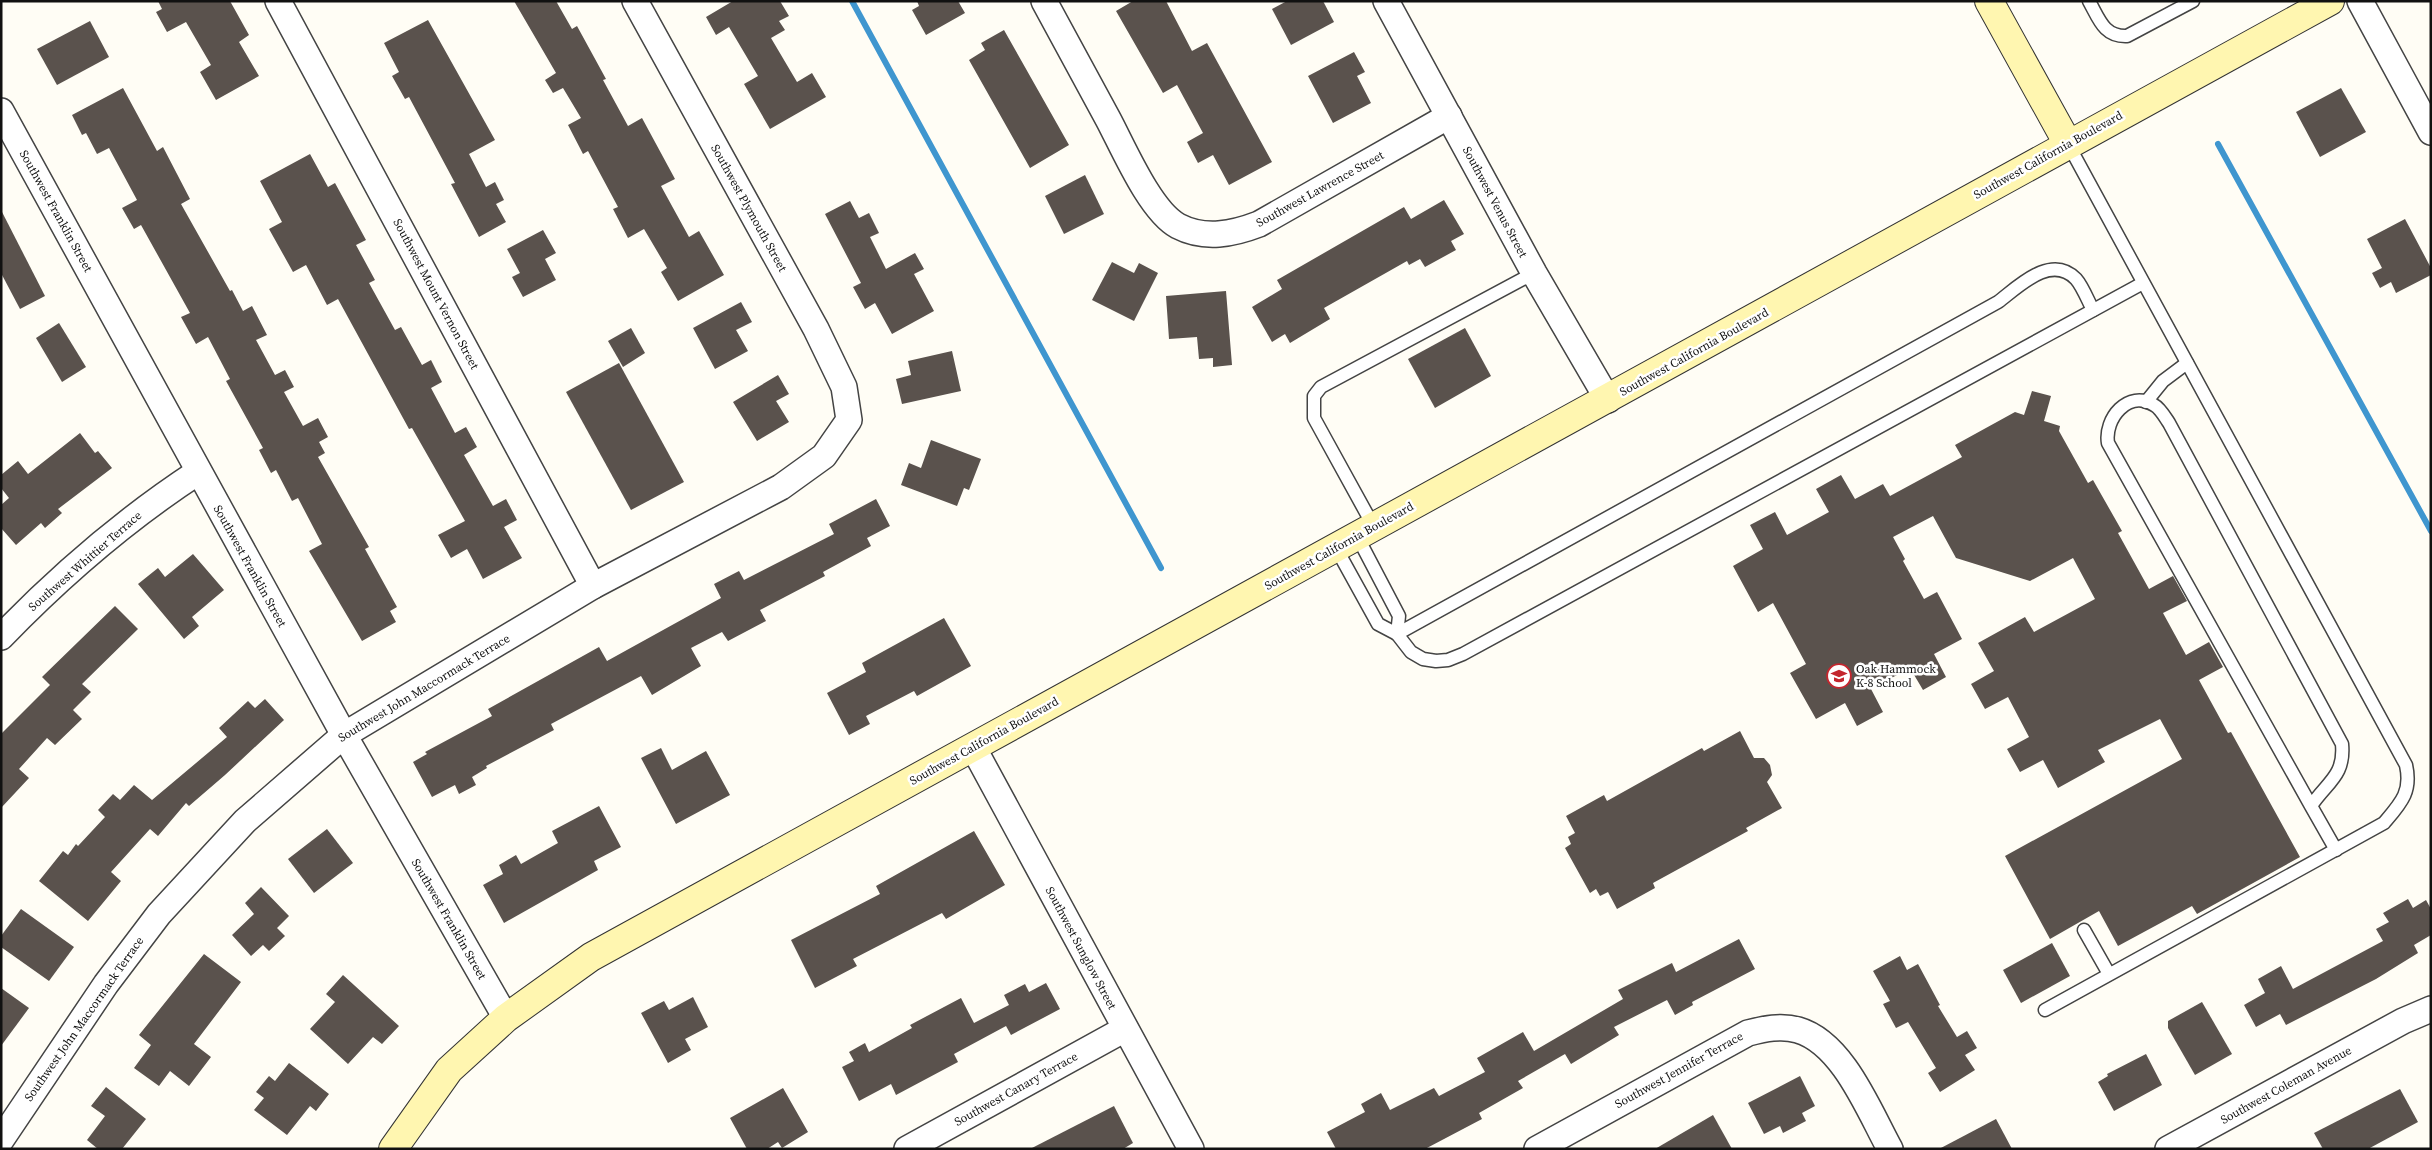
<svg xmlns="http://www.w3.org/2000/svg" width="2432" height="1150" viewBox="0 0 2432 1150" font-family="'Source Serif 4',serif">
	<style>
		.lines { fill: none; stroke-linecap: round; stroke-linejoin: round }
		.stream { stroke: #3f96cf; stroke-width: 6 }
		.building { fill: #5a524d }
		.lane-casing { stroke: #444; stroke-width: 15 }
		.street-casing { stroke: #444; stroke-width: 28 }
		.secondary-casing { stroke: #333; stroke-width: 30 }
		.lane { stroke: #fff; stroke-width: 12 }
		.street { stroke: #fff; stroke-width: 25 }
		.secondary { stroke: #fff6b0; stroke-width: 28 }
		.labels { text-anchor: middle; stroke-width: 5; stroke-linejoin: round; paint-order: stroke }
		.street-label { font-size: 12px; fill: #111; stroke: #fff }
		.poi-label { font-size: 12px; fill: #111; stroke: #fff; text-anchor: start }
	</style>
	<rect width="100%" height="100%" fill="#fffdf5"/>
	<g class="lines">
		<g class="stream">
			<path d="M852 1 1161 568"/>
			<path d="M2218 144 2431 531"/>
		</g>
	</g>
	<g class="building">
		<path d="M158 1H230L249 35 239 42 259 76 216 100 200 72 211 65 186 22 167 32 156 12 162 9Z"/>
		<path d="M514 1H556L572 29 577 26 606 79 603 80 628 126 642 118 675 179 661 186 689 237 699 231 724 275 678 301 661 272 667 268 644 229 628 238 613 209 618 207 596 166 588 151 583 154 568 125 581 118 563 88 553 93 545 80 556 73Z"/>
		<path d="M733 1H780L789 16 779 21 785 30 771 38 797 82 812 73 826 97 770 129 744 84 758 76 729 27 716 35 706 17Z"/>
		<path d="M917 1H958L965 13 926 35 912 10 919 6Z"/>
		<path d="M1133 1H1166L1192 51 1207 43 1272 162 1229 185 1213 155 1198 163 1187 142 1203 133 1177 85 1163 93 1116 11Z"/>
		<path d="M1287 1H1323L1334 22 1291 45 1272 9Z"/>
		<path d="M428 20 495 140 469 154 486 187 495 182 504 200 496 204 506 222 479 237 451 184 455 183 409 97 405 99 392 76 399 72 384 43Z"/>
		<path d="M90 21 109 57 57 85 37 49Z"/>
		<path d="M1004 30 1069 145 1030 168 969 60 985 50 981 43Z"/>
		<path d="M1354 52 1365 72 1357 76 1371 103 1333 123 1308 76Z"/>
		<path d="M123 88 157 151 163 147 190 199 181 204 230 291 232 290 243 311 252 306 267 335 256 340 275 375 285 370 294 387 284 392 303 426 318 418 328 437 319 442 325 453 318 457 369 547 365 549 397 607 390 611 396 622 362 641 309 551 322 544 298 498 292 501 276 470 271 473 259 450 263 448 226 381 230 379 208 337 196 344 181 317 190 313 141 225 134 229 122 208 137 200 109 148 97 154 86 133 82 135 72 115Z"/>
		<path d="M2341 88 2366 132 2320 157 2296 112Z"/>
		<path d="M310 154 328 187 335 183 366 240 356 245 375 280 369 283 395 330 401 327 422 365 431 360 442 382 431 388 455 433 466 427 477 447 464 455 493 506 506 499 517 520 504 527 522 558 483 579 467 549 451 558 438 535 465 521 412 428 409 429 338 299 327 305 306 265 293 272 269 229 282 222 260 181Z"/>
		<path d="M1085 175 1104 214 1064 234 1045 196Z"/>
		<path d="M1444 200 1464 234 1451 241 1456 250 1425 267 1420 259 1409 265 1407 261 1324 308 1330 319 1290 343 1285 334 1272 342 1252 307 1282 289 1277 280 1404 207 1411 219Z"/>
		<path d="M850 201 859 218 869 213 879 233 870 237 886 269 915 253 924 269 914 274 934 311 892 334 875 303 865 309 853 287 861 283 825 214Z"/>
		<path d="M1 210 45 296 20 309 1 273Z"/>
		<path d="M2405 219 2431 268V275L2396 293 2391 282 2380 288 2372 273 2382 268 2367 239Z"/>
		<path d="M543 230 556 253 545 259 556 280 523 297 512 277 520 273 507 249Z"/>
		<path d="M1112 262 1134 273 1139 263 1158 273 1134 321 1092 300Z"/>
		<path d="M1226 291 1232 365 1213 367V358L1199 359 1197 337 1169 339 1166 296Z"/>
		<path d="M741 302 752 322 736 330 748 351 715 369 693 328Z"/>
		<path d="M59 323 86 367 62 382 36 338Z"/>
		<path d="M631 328 645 353 623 367 608 341Z"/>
		<path d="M1465 328 1491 376 1435 408 1408 359Z"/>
		<path d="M952 351 961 391 902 404 896 379 911 375 908 361Z"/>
		<path d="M619 363 684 482 631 510 566 392Z"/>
		<path d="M778 375 789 394 776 401 789 422 757 441 733 402Z"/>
		<path d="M2032 391 2051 396 2044 421 2060 426 2059 431 2088 483 2093 480 2122 531 2118 533 2149 589 2173 576 2187 601 2163 613 2186 655 2209 642 2223 667 2199 680 2228 733 2231 732 2300 857 2197 914 2192 906 2118 946 2099 911 2050 939 2005 856 2182 759 2160 719 2098 750 2105 762 2058 788 2043 760 2020 772 2007 749 2029 737 2008 697 1985 709 1971 684 1994 671 1978 643 2025 617 2034 632 2095 599 2073 558 2030 581 1956 558 1933 516 1893 537 1905 559 1903 561 1924 599 1937 592 1962 639 1934 654 1946 677 1923 690 1910 668 1871 689 1883 712 1857 726 1845 703 1816 719 1790 673 1806 664 1773 603 1758 612 1733 566 1763 549 1750 525 1775 512 1787 535 1829 512 1816 489 1841 475 1855 499 1883 484 1890 496 1962 457 1955 445 2015 412 2024 415Z"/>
		<path d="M80 433 95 453 98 451 112 468 58 509 62 513 45 528 41 523 16 545 1 528V505L9 498 1 488V475L18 461 28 474Z"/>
		<path d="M931 440 981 459 969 490 964 488 957 506 901 485 909 463 921 468Z"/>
		<path d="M876 499 890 526 867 538 871 546 823 572 825 576 760 610 766 621 728 641 722 632 691 648 701 666 652 695 641 676 551 724 554 730 486 766 487 768 472 777 476 785 459 794 455 785 432 797 413 762 427 754 425 752 492 716 488 709 599 647 607 661 721 598 714 584 739 571 744 580 834 534 829 524Z"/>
		<path d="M193 554 224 590 192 617 199 626 184 639 138 584 158 568 165 577Z"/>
		<path d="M115 606 138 629 82 684 91 692 73 710 82 719 55 745 47 738 19 769 29 778 1 808V734L50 685 42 677Z"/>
		<path d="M944 618 971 666 917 696 914 691 866 716 870 724 849 735 827 693 866 672 862 663Z"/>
		<path d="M265 699 284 720 225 775 189 806 186 803 158 836 150 829 111 872 121 881 88 921 39 881 63 851 68 855 76 844 78 846 105 817 98 810 113 794 120 800 134 785 152 800 227 737 219 728 248 701 255 708Z"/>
		<path d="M1740 731 1754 758H1764L1770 765 1772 775 1767 782 1782 808 1746 828 1748 831 1653 883 1655 888 1617 909 1608 892 1600 896 1596 889 1590 893 1565 848 1571 844 1568 837 1575 833 1566 816 1604 795 1607 801 1702 748 1704 751Z"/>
		<path d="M661 748 672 770 706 751 730 795 676 824 641 758Z"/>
		<path d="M599 806 621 847 594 861 598 870 504 923 483 885 503 874 499 865 516 855 521 864 558 843 552 831Z"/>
		<path d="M327 829 353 863 314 893 288 859Z"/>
		<path d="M974 831 1005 885 946 919 942 913 853 959 857 966 815 988 791 940 880 894 876 886Z"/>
		<path d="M261 887 289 916 277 928 285 936 269 951 263 945 251 956 232 935 254 914 245 903Z"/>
		<path d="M2408 899 2413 908 2426 900 2431 909V935L2414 945 2418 953 2376 979 2286 1025 2280 1014 2256 1027 2244 1005 2265 993 2258 979 2281 966 2293 989 2383 941 2376 929 2389 922 2383 913Z"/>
		<path d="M21 909 74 947 49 981 1 947V936Z"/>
		<path d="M1739 939 1755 969 1692 1002 1693 1005 1675 1015 1667 1000 1614 1027 1619 1035 1571 1064 1565 1054 1518 1081 1523 1088 1479 1113 1482 1119 1425 1149H1336L1327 1132 1365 1112 1361 1104 1381 1093 1390 1110 1434 1088 1439 1096 1485 1072 1477 1058 1523 1032 1534 1051 1623 999 1618 990 1672 963 1676 972Z"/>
		<path d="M2052 943 2070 976 2021 1003 2003 970Z"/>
		<path d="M204 954 241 982 194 1044 211 1057 189 1086 170 1071 159 1086 134 1068 151 1045 139 1035Z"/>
		<path d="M1900 956 1907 970 1918 964 1940 1005 1938 1006 1957 1037 1967 1031 1977 1048 1965 1055 1975 1070 1940 1092 1928 1073 1936 1068 1908 1022 1896 1028 1883 1004 1890 1001 1873 971Z"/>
		<path d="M343 975 399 1026 382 1044 373 1037 348 1064 310 1029 335 1002 326 994Z"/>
		<path d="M1046 983 1060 1009 1011 1035 1006 1026 954 1054 958 1062 896 1095 891 1084 859 1101 842 1067 854 1061 849 1052 865 1043 869 1052 912 1028 910 1025 961 998 974 1023 1009 1005 1004 995 1025 984 1029 992Z"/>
		<path d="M1 988 29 1008 1 1046Z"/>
		<path d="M693 997 708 1027 685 1039 691 1050 668 1063 641 1013 664 1001 669 1010Z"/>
		<path d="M2202 1002 2232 1054 2195 1075 2168 1028V1021Z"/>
		<path d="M2146 1054 2162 1085 2114 1111 2098 1082 2108 1076 2107 1074Z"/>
		<path d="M289 1063 329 1094 316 1111 310 1106 287 1135 254 1110 264 1098 256 1092 269 1076 275 1081Z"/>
		<path d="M1800 1076 1815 1106 1802 1113 1806 1121 1783 1133 1780 1126 1764 1134 1748 1103Z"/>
		<path d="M106 1087 146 1119 122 1149H98L87 1140 105 1116 91 1106Z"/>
		<path d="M783 1088 808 1132 782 1148 778 1142 767 1149H747L730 1118Z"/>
		<path d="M2400 1089 2418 1122 2368 1149H2323L2314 1133Z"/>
		<path d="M1114 1106 1133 1143 1123 1149H1030Z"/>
		<path d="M1713 1115 1732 1149H1655Z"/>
		<path d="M1996 1119 2012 1149H1939Z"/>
	</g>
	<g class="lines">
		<g class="lane-casing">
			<g id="lane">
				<path d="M2089 1C2099 19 2104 37 2127 36L2193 1"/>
				<path d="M2146 402 2163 381 2187 363"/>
				<path d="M1374 527 1314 418V396L1321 387 1534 273"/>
				<path d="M1357 536 1399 616 1397 634"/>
				<path d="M1336 548 1378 624 1397 634 1411 652 1423 659 1436 661 1448 660 1463 654 2143 283"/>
				<path d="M1397 634 1998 302C2018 287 2051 253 2076 279 2083 287 2088 301 2093 310"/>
				<path d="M2311 806C2327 782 2345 776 2342 744L2169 423C2165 417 2160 408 2154 405 2128 389 2104 419 2108 443L2311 806 2336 850"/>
				<path d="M2084 930 2109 974"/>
				<path d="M2045 1010 2384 823C2401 803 2412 792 2406 765L2068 144"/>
			</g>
		</g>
		<g class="street-casing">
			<g id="street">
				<path d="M278 1 593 586"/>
				<path d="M1044 1C1065 40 1087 80 1108 119 1123 147 1150 211 1178 226 1205 240 1233 234 1259 224L1449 116"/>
				<path d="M1386 1 1534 273 1608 400"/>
				<path d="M2360 1 2431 132"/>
				<path d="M1 111 344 735 506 1018"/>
				<path d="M1 637C61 575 126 519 198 472"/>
				<path d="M973 747 1191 1149"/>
				<path d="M1 1140 106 984 159 914 245 821 344 735 593 586 781 487 824 456 849 420 844 387 816 329 635 1"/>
				<path d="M907 1149 1125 1029"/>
				<path d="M1537 1149 1748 1033C1764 1029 1781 1025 1798 1030 1843 1043 1869 1111 1890 1149"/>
				<path d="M2168 1149 2403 1021 2431 1009"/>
			</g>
		</g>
		<g class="secondary-casing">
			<g id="secondary">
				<path d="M1989 1 2068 144"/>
				<path d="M393 1149 449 1070 506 1018 591 957 2330 1"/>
			</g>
		</g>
		<use href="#lane" class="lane"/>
		<use href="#street" class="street"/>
		<use href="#secondary" class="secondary"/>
	</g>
	<defs>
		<g id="school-ring" transform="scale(1.25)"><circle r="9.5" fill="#fff" stroke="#c4262e" stroke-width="1.5"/><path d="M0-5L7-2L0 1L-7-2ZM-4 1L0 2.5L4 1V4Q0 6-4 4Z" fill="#c4262e"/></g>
	</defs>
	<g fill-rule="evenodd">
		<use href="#school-ring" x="1839" y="676"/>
	</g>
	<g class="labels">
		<g class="street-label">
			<text transform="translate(2048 155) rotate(-29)" y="4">Southwest California Boulevard</text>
			<text transform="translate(1320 189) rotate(-29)" y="4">Southwest Lawrence Street</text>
			<text transform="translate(1495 202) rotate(62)" y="4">Southwest Venus Street</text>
			<text transform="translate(749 208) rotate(61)" y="4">Southwest Plymouth Street</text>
			<text transform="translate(56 211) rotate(61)" y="4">Southwest Franklin Street</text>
			<text transform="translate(436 294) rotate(62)" y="4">Southwest Mount Vernon Street</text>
			<text transform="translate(1694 352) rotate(-29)" y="4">Southwest California Boulevard</text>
			<text transform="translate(1339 546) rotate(-29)" y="4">Southwest California Boulevard</text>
			<text transform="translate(85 561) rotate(-41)" y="4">Southwest Whittier Terrace</text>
			<text transform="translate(250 566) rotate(61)" y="4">Southwest Franklin Street</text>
			<text transform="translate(424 688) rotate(-31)" y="4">Southwest John Maccormack Terrace</text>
			<text transform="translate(984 741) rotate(-29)" y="4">Southwest California Boulevard</text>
			<text transform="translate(449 919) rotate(60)" y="4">Southwest Franklin Street</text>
			<text transform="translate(1081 948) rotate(62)" y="4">Southwest Sunglow Street</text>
			<text transform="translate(84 1019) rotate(-55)" y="4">Southwest John Maccormack Terrace</text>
			<text transform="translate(1679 1070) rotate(-29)" y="4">Southwest Jennifer Terrace</text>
			<text transform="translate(2286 1085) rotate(-29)" y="4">Southwest Coleman Avenue</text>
			<text transform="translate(1016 1089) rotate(-29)" y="4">Southwest Canary Terrace</text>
		</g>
		<g class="poi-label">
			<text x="1856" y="673">Oak Hammock<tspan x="1856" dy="14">K-8 School</tspan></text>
		</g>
	</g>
	<rect width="2432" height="1150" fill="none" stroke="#111111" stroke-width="5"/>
</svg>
